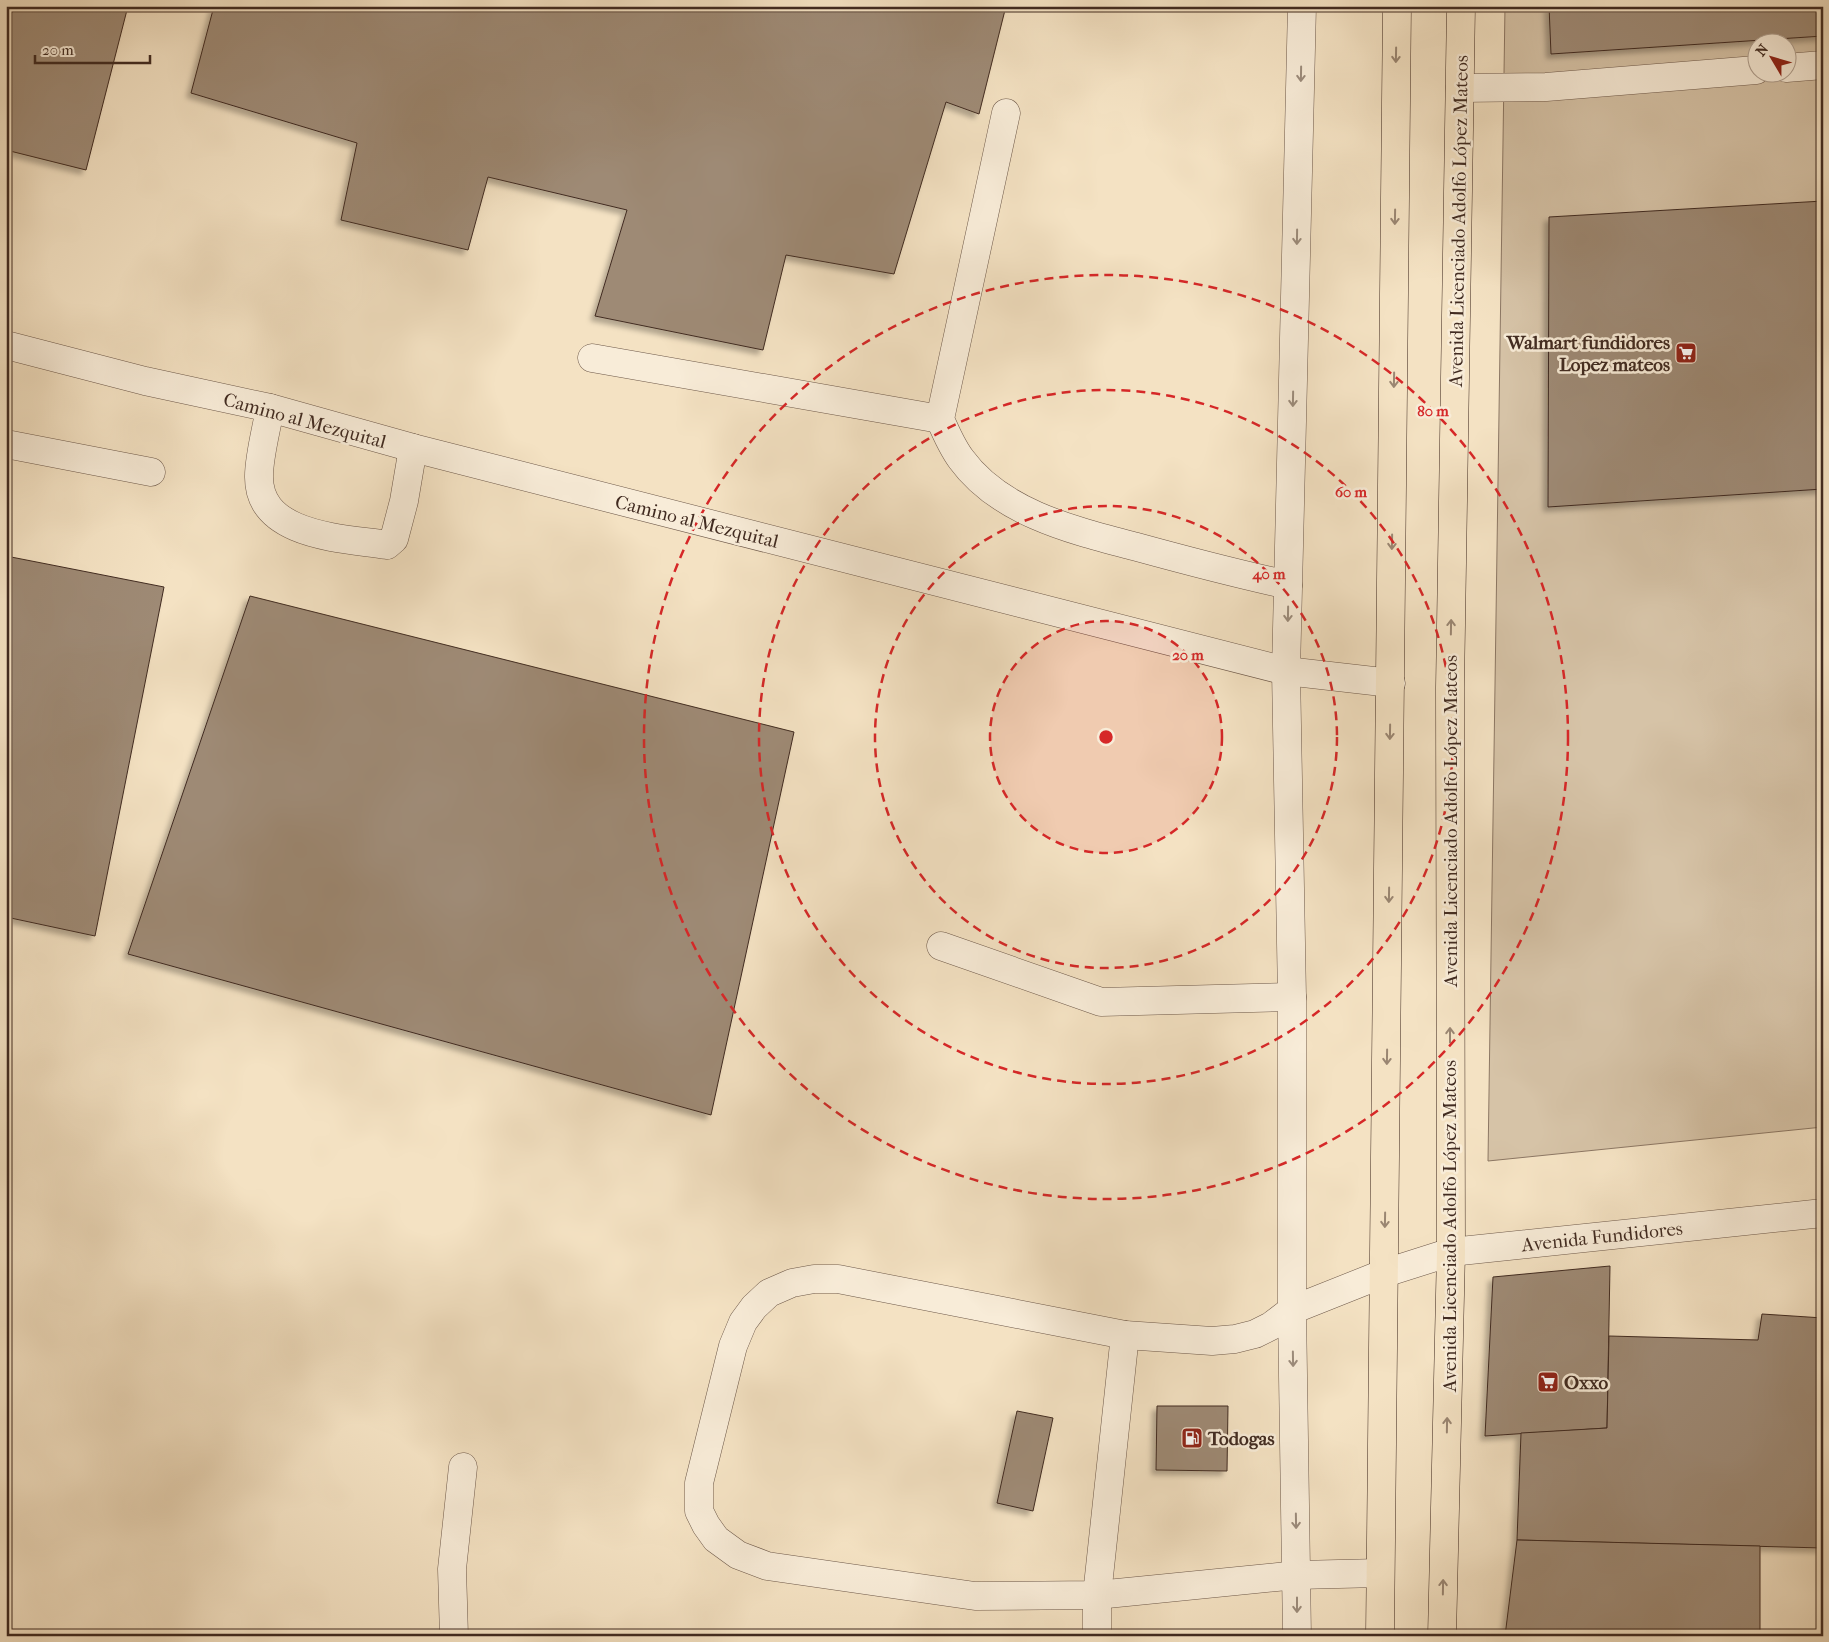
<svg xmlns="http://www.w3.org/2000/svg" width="1829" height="1642" viewBox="0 0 1829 1642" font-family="'IM FELL French Canon',serif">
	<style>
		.green { fill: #d6c3a7; stroke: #8c7764; fill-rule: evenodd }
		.building { fill: #9e8a75; stroke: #412b21; filter: url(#shadow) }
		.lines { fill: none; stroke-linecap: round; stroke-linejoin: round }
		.minor-casing { stroke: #6e594a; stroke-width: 29 }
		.major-casing { stroke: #412b21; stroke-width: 29 }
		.minor { stroke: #f8ecd8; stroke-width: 28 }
		.major { stroke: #f4e2c3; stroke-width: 28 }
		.oneway { stroke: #9a8672 }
		.oneway2 { stroke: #9c8c7c }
		.ring { fill: none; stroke: #d62828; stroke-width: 2.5; stroke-dasharray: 9 6 }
		.labels { text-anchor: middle; stroke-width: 5; stroke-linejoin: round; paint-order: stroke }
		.street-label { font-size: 19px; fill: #412b21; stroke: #f8ecd8 }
		.poi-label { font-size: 19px; font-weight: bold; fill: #412b21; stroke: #f8ecd8; text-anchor: start }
		.centre { fill: #d62828; stroke: #f8ecd8; stroke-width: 2.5 }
		.ring-label { font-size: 15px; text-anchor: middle; font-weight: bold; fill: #d62828; stroke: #f8ecd8; stroke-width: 5; stroke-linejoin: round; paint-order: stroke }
	</style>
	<defs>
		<filter id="shadow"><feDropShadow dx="-4.5" dy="4.5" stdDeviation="2.5" flood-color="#0004"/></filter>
	</defs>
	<rect width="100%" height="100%" fill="#f4e2c3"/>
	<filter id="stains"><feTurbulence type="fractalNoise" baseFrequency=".004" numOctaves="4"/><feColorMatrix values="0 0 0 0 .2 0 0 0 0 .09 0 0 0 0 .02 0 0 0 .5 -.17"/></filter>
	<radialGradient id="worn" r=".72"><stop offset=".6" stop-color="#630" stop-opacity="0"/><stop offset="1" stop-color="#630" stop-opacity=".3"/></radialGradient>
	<path class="green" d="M1505 6H1823V1127L1488 1161ZM1756 42H1786V72H1756Z"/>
	<g class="building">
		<path d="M6 6H128L86 170 6 150Z"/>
		<path d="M214 6H1006L979 114 946 102 894 274 786 255 763 350 595 316 627 210 488 177 468 250 341 220 357 143 191 93Z"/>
		<path d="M1549 6H1823V36L1551 54Z"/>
		<path d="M1823 201V489L1548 507 1549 217Z"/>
		<path d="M6 556 164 587 95 936 6 917Z"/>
		<path d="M250 596 794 732 711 1115 128 954Z"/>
		<path d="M1610 1266 1607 1428 1485 1436 1493 1277Z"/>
		<path d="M1762 1314 1823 1318V1548L1517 1540 1521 1433 1607 1428 1609 1336 1758 1340Z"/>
		<path d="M1157 1406H1228L1227 1471 1156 1470Z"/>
		<path d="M1017 1411 1053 1418 1033 1511 997 1503Z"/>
		<path d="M1517 1540 1760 1546V1636H1505Z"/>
	</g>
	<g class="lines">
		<g class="minor-casing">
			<g id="minor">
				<path d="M1786 68 1823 65"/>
				<path d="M1460 88 1546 87 1756 70"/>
				<path d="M1006 113 940 419C946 433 952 447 961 459 1001 514 1076 531 1137 547 1188 561 1238 574 1288 585"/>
				<path d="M6 345 145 381 270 408 413 448 1286 671 1391 683"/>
				<path d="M592 358 940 419"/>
				<path d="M270 408C267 427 259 456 259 476 258 537 344 538 387 545L394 539 404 501 413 448"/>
				<path d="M6 444 151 472"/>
				<path d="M941 946 1101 1002 1292 997"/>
				<path d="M1380 1573 1297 1575 1097 1595 975 1596 767 1566 738 1555 716 1539 706 1525 699 1511V1483L733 1346 743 1322 754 1307 769 1293 792 1283 814 1279H838L1125 1335 1212 1341 1235 1339 1255 1334 1271 1326 1292 1310 1385 1273 1451 1252 1823 1213"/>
				<path d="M454 1636 452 1569 463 1467"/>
				<path d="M1097 1636V1595L1125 1335"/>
				<path d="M1297 1636 1292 1310V997L1286 671 1302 6"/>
			</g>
		</g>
		<g class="major-casing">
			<g id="major">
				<path d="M1380 1636 1397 6"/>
				<path d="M1442 1636 1451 1252 1450 687 1461 6"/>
			</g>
		</g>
		<use href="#minor" class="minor"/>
		<use href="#major" class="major"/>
	</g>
	<defs><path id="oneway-shaft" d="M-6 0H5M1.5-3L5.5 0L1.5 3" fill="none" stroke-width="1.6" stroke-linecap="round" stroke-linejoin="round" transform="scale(1.25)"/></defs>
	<g class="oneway">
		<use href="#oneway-shaft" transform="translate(1396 55) rotate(91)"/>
		<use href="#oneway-shaft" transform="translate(1395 217) rotate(91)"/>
		<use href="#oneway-shaft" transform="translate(1394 380) rotate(91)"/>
		<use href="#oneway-shaft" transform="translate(1392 542) rotate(91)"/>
		<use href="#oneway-shaft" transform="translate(1451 627) rotate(-89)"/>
		<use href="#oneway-shaft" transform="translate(1390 732) rotate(91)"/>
		<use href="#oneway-shaft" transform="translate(1389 895) rotate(91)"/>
		<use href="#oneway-shaft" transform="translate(1450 1035) rotate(-90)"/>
		<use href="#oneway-shaft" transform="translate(1387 1057) rotate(91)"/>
		<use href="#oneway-shaft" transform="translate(1385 1220) rotate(91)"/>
		<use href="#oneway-shaft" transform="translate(1447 1425) rotate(-89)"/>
		<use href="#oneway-shaft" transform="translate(1443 1587) rotate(-89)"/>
	</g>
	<g class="oneway2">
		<use href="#oneway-shaft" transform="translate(1301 74) rotate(91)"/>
		<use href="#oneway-shaft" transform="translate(1297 237) rotate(91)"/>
		<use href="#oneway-shaft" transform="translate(1293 399) rotate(91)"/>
		<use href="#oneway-shaft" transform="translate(1288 614) rotate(91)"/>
		<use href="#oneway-shaft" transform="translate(1293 1359) rotate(89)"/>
		<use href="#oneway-shaft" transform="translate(1296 1521) rotate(89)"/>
		<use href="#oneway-shaft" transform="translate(1297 1605) rotate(90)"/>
	</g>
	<circle cx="1106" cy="737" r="116" fill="#d62828" fill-opacity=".12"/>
	<g class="ring">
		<circle cx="1106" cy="737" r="116"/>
		<circle cx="1106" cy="737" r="231"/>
		<circle cx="1106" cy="737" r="347"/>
		<circle cx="1106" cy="737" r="462"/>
	</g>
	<defs>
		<g id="supermarket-square" transform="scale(1.125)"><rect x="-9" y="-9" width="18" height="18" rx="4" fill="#8f2418" stroke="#f8ecd8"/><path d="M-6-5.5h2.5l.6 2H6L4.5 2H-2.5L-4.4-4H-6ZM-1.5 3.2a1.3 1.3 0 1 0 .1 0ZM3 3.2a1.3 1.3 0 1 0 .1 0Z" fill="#fff"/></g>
		<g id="fuel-square" transform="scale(1.125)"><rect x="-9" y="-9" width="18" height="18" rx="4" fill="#8f2418" stroke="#f8ecd8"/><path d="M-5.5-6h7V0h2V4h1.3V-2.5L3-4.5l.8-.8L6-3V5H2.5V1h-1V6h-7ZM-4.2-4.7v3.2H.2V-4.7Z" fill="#fff"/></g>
	</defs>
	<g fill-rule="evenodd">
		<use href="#supermarket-square" x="1686" y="353"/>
		<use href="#supermarket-square" x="1548" y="1382"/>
		<use href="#fuel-square" x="1192" y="1438"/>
	</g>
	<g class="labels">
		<g class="street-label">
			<text transform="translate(1458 221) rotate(-89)" y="7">Avenida Licenciado Adolfo López Mateos</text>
			<text transform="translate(305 420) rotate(15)" y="7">Camino al Mezquital</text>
			<text transform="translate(697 521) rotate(14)" y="7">Camino al Mezquital</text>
			<text transform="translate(1450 821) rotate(-90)" y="7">Avenida Licenciado Adolfo López Mateos</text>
			<text transform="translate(1449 1226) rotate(-90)" y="7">Avenida Licenciado Adolfo López Mateos</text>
			<text transform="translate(1602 1236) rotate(-6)" y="7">Avenida Fundidores</text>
		</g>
		<g class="poi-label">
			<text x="1670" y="349" text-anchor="end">Walmart fundidores<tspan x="1670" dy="22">Lopez mateos</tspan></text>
			<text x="1564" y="1389">Oxxo</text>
			<text x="1208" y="1445">Todogas</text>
		</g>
	</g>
	<circle cx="1106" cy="737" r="8" class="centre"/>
	<g class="ring-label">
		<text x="1433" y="416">80 m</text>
		<text x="1351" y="497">60 m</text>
		<text x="1269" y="579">40 m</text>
		<text x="1188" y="660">20 m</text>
	</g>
	<rect width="1829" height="1642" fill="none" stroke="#f4e2c3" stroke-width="25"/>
	<rect x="8" y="8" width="1814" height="1627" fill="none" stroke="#412b21" stroke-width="2.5"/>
	<rect x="12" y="12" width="1804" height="1617" fill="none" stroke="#412b21"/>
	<g transform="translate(1772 58) rotate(308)"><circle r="24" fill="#f8ecd8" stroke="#af9f8f"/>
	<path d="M0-4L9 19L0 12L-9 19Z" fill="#8f2418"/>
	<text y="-8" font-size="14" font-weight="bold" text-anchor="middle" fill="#412b21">N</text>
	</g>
	<path d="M35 55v8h115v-8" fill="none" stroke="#412b21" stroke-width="2.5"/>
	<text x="42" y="55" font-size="15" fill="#412b21" stroke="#f8ecd8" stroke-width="4" paint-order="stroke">20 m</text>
	<rect width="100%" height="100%" filter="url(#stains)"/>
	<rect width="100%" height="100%" fill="url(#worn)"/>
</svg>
